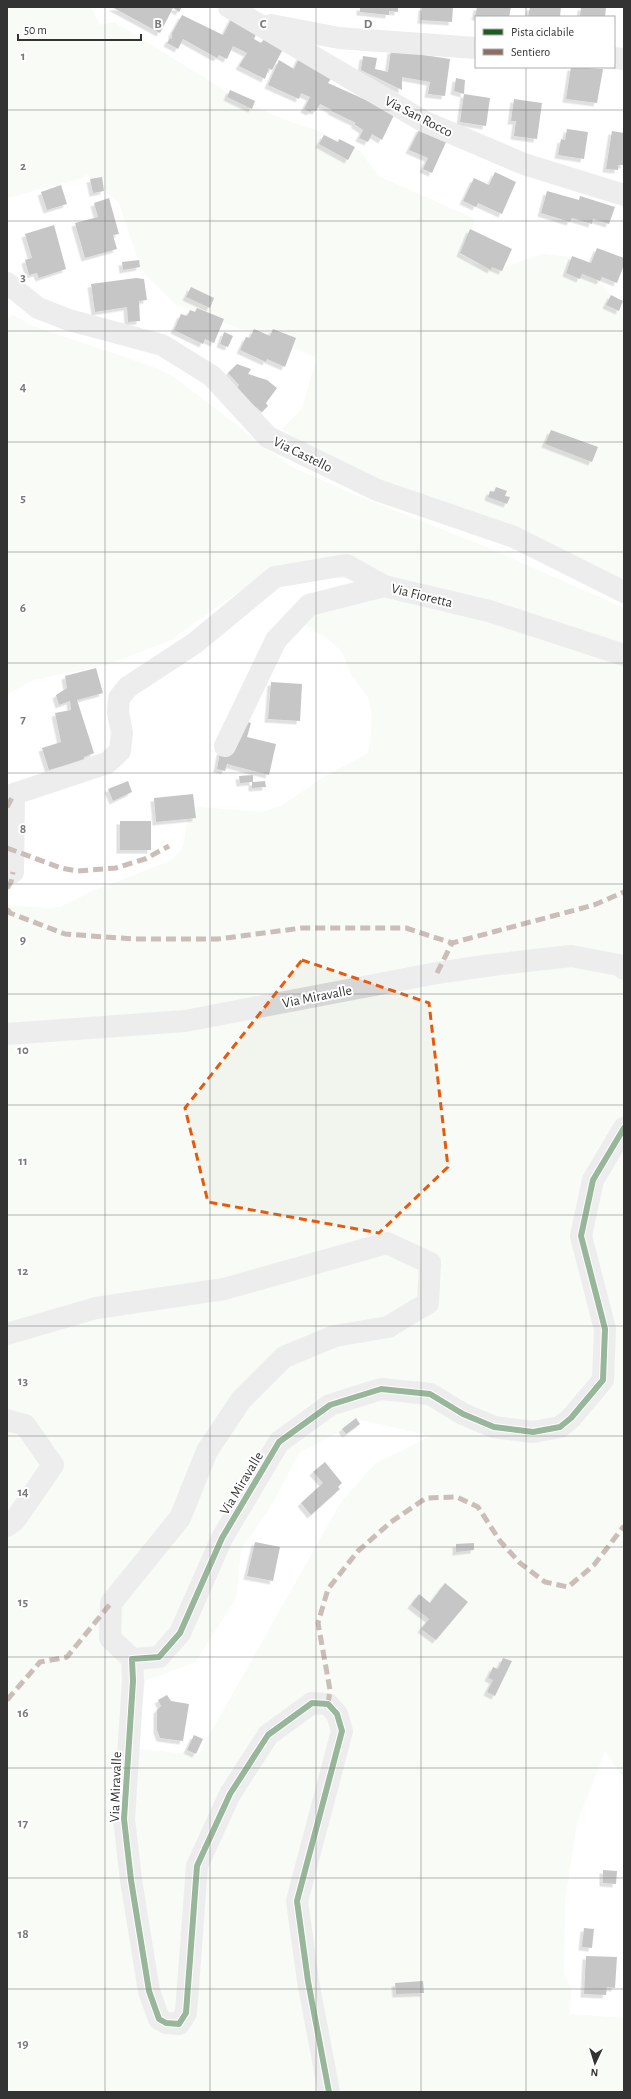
<svg xmlns="http://www.w3.org/2000/svg" width="631" height="2099" viewBox="0 0 631 2099" font-family="'Alegreya Sans',sans-serif">
	<style>
		.green { fill: #f1f5ed; fill-rule: evenodd }
		.building { fill: #818181; filter: url(#shadow) }
		.lines { fill: none; stroke-linecap: round; stroke-linejoin: round }
		.minor { stroke: #d7d7d7; stroke-width: 22 }
		.quiet { stroke: #8d6e63; stroke-width: 5; stroke-dasharray: 10 5; stroke-linecap: butt }
		.cycleway-casing { stroke: #fff; stroke-width: 8 }
		.cycleway { stroke: #1b5e20; stroke-width: 6 }
		.marked { fill: none; stroke: #e8590c; stroke-width: 3; stroke-dasharray: 8 5; stroke-linejoin: round }
		.grid { fill: none; stroke: #7a7a7a; stroke-width: 1; stroke-opacity: 0.55 }
		.labels { text-anchor: middle; stroke-width: 4; stroke-linejoin: round; paint-order: stroke }
		.street-label { font-size: 14px; fill: #333; stroke: #fff }
		.grid-label { font-size: 13px; text-anchor: middle; font-weight: bold; fill: #7a7a7a; stroke: #fff; stroke-width: 4; stroke-linejoin: round; paint-order: stroke }
	</style>
	<defs>
		<filter id="shadow"><feDropShadow dx="-3.5" dy="3.5" stdDeviation="0" flood-color="#0004"/></filter>
	</defs>
	<rect width="100%" height="100%" fill="#fff"/>
	<g class="green">
		<path d="M7 7H91L100 25 114 22 234 96 275 116 319 131 360 151 378 176 475 219 460 255 469 263 505 267 542 254 571 257 592 275 624 309V580C569 556 515 531 459 509 400 486 333 468 282 429L302 408 317 357 175 304 142 271 119 203 85 173 86 177 7 198Z"/>
		<path d="M13 315 33 326 156 368 174 377 290 466 348 492 484 546 624 608V1779L605 1751 577 1823 565 1901 564 1973 571 1988 570 2014 624 2018V2092H7V905L49 908 60 907 95 890 172 860 183 848 188 816 197 807 261 812 281 806 324 777 368 753C371 735 375 714 367 696 363 689 356 683 352 676 348 669 346 658 341 651 330 639 315 631 301 622L368 581 279 572 236 593 171 640 106 665 34 680 9 693 7 703V319ZM362 1420 431 1436 376 1463 341 1502 198 1755 138 1749 145 1681 195 1662 236 1599 241 1549 268 1511 300 1452Z"/>
	</g>
	<g class="building">
		<path d="M112 7H182L179 12 173 8 160 33Z"/>
		<path d="M360 7H398V12L389 11V15L360 12Z"/>
		<path d="M422 7H453L452 22 421 20Z"/>
		<path d="M477 7H511L509 17H475Z"/>
		<path d="M530 7H561L560 17H528Z"/>
		<path d="M581 7H606L605 17H580Z"/>
		<path d="M234 14 259 28 254 39 261 43 265 38 284 47 272 70 269 68 265 79 239 66 247 53 233 46 227 59 219 55 217 58 183 39 178 49 167 43 170 38 172 39V33L182 15 223 35Z"/>
		<path d="M391 50 450 59 445 96 428 94 430 82 402 77V90L361 70 363 56 377 58 375 69 388 72Z"/>
		<path d="M300 56 334 74 328 83 395 113 382 140 372 134 368 142 359 138 363 130 354 124 356 123 331 111 332 110 320 104 316 111 312 110 310 112 304 109 310 97 301 93 299 99 268 85 279 60 294 69Z"/>
		<path d="M571 67 603 69 597 103 566 99Z"/>
		<path d="M456 78 465 80 464 94 454 91Z"/>
		<path d="M230 90 255 101 252 109 227 97Z"/>
		<path d="M464 94 490 98 486 126 460 122Z"/>
		<path d="M514 99 542 103 537 139 514 136 516 121H511Z"/>
		<path d="M420 128 447 140 432 173 423 169 428 158 409 150Z"/>
		<path d="M567 129 588 132 584 159 558 155 561 139 565 140Z"/>
		<path d="M612 131 624 133V165H618V170L606 169Z"/>
		<path d="M324 135 338 142 339 139 355 147 348 160 319 144Z"/>
		<path d="M495 172 516 182 502 214 478 203 476 207 463 201 474 178 489 185Z"/>
		<path d="M102 177 104 191 93 193 90 179Z"/>
		<path d="M61 185 67 204 47 210 41 192Z"/>
		<path d="M547 191 579 200 580 196 615 207 609 224 593 219 592 224 572 218 570 222 541 213Z"/>
		<path d="M109 198 119 234 113 235 117 249 85 258 75 223 98 217 94 203Z"/>
		<path d="M54 225 66 269 39 278 37 273 29 275 25 260 32 258 25 234Z"/>
		<path d="M470 229 512 249 502 271 492 267 491 270 460 253Z"/>
		<path d="M597 248 624 258V265L617 283 602 277 600 281 582 274 580 279 566 273 572 256 591 263Z"/>
		<path d="M139 260 140 267 123 270 122 262Z"/>
		<path d="M136 278 144 279 147 300 139 301 140 321 128 322 127 307 95 312 91 284Z"/>
		<path d="M191 287 214 298 210 308 186 297Z"/>
		<path d="M611 295 623 301 619 311 606 305Z"/>
		<path d="M197 308 224 319 214 343 205 339 203 344 174 330 181 314 187 316 190 310 195 312Z"/>
		<path d="M254 329 270 336 273 329 296 338 285 367 267 359 266 362 240 350 246 337 250 338Z"/>
		<path d="M224 332 233 336 228 347 220 344Z"/>
		<path d="M237 364 251 369 248 374 267 380 277 388 266 403 268 406 262 412 235 391 239 385 228 373Z"/>
		<path d="M551 430 598 447 592 462 545 444Z"/>
		<path d="M496 487 507 491 505 496 510 497 507 504 488 497 490 491 494 492Z"/>
		<path d="M96 668 103 693 77 700 94 753 84 757V760L49 770 42 748 61 742 55 713 71 710 70 701 59 705 56 695 67 688 65 676Z"/>
		<path d="M271 682 302 684 300 721 268 719Z"/>
		<path d="M241 720 251 723 247 737 276 744 269 775 227 764 225 771 217 769 220 752Z"/>
		<path d="M253 775V782L265 781 266 787 252 788V782L240 783 239 776Z"/>
		<path d="M128 781 132 792 113 801 108 789Z"/>
		<path d="M193 794 196 818 156 822 154 798Z"/>
		<rect x="120" y="821" width="31" height="29"/>
		<path d="M356 1418 360 1424 346 1434 342 1429Z"/>
		<path d="M325 1462 342 1483 338 1487 340 1489 311 1515 301 1503 323 1483 313 1472Z"/>
		<path d="M255 1542 280 1547 273 1581 247 1576Z"/>
		<path d="M474 1543V1550L456 1552V1544Z"/>
		<path d="M445 1583 468 1602 436 1640 421 1629 429 1619 411 1605 419 1594 430 1603Z"/>
		<path d="M503 1658 512 1661 495 1696 487 1692 493 1680 488 1678 493 1667 498 1669Z"/>
		<path d="M167 1695 171 1701 189 1704 183 1741 160 1738 157 1730V1710L161 1706 158 1700Z"/>
		<path d="M194 1735 203 1739 196 1754 187 1750Z"/>
		<path d="M603 1870 617 1871 616 1884 603 1883Z"/>
		<path d="M584 1928 594 1929 592 1948 582 1947Z"/>
		<path d="M586 1956 617 1957 615 1988 607 1987 606 1995 584 1994Z"/>
		<path d="M423 1981 424 1993 396 1994 395 1983Z"/>
	</g>
	<g class="lines">
		<g class="minor">
			<path d="M229 7 423 121 524 164 624 195"/>
			<path d="M271 25 339 38 476 48"/>
			<path d="M614 58 624 59"/>
			<path d="M7 283 38 308 69 320 162 345 212 376 268 437 377 490 514 537 624 592"/>
			<path d="M225 746 276 640 309 605 384 586 489 611 624 655"/>
			<path d="M13 872 14 794 107 763 120 751 122 733 118 712 119 698 128 687 195 643 275 577 346 565 384 586"/>
			<path d="M7 1034 185 1021 437 973 492 965 571 956 619 965 624 969"/>
			<path d="M7 1334 96 1308 224 1289 387 1243 430 1263 428 1303 388 1327 335 1336 284 1357 241 1400 207 1451 180 1518 111 1603 110 1638 132 1659"/>
			<path d="M7 1420 25 1425 53 1465 15 1520 7 1526"/>
			<path d="M329 2092 308 1981 297 1901 342 1731 337 1714 328 1704 312 1703 268 1735 230 1794 197 1866 186 2013 179 2024 166 2023 159 2019 149 1991 131 1880 124 1819 133 1681 132 1659 159 1657 180 1633 222 1538 279 1442 330 1405 381 1389 430 1394 463 1414 494 1427 533 1432 560 1427 571 1418 603 1380 605 1329 581 1236 593 1180 624 1128"/>
		</g>
		<g class="quiet">
			<path d="M7 807 14 794"/>
			<path d="M7 848 61 868 77 871 116 868 145 859 169 846"/>
			<path d="M7 888 11 882 13 872"/>
			<path d="M7 909 10 913 65 934 133 939H218L302 928H406L452 943"/>
			<path d="M437 973 452 943 594 905 624 892"/>
			<path d="M7 1700 40 1662 67 1657 111 1603"/>
			<path d="M328 1704 330 1690 318 1623 328 1589 358 1551 391 1522 426 1498 457 1497 478 1507 500 1541 520 1563 545 1582 568 1587 594 1565 624 1526"/>
		</g>
		<g class="cycleway-casing">
			<path id="cycleway" d="M329 2092 308 1981 297 1901 342 1731 337 1714 328 1704 312 1703 268 1735 230 1794 197 1866 186 2013 179 2024 166 2023 159 2019 149 1991 131 1880 124 1819 133 1681 132 1659 159 1657 180 1633 222 1538 279 1442 330 1405 381 1389 430 1394 463 1414 494 1427 533 1432 560 1427 571 1418 603 1380 605 1329 581 1236 593 1180 624 1128"/>
		</g>
		<use href="#cycleway" class="cycleway"/>
	</g>
	<path d="M0 0H631V2099H0ZM302 960 429 1003 448 1167 379 1233 208 1202 185 1108Z" fill="#fff" fill-opacity=".55" fill-rule="evenodd"/>
	<path class="marked" d="M302 960 429 1003 448 1167 379 1233 208 1202 185 1108Z"/>
	<path class="grid" d="M105 7V2092M210 7V2092M316 7V2092M421 7V2092M526 7V17M526 67V2092M7 110H624M7 221H624M7 331H624M7 442H624M7 552H624M7 663H624M7 773H624M7 884H624M7 994H624M7 1105H624M7 1215H624M7 1326H624M7 1436H624M7 1547H624M7 1657H624M7 1768H624M7 1878H624M7 1989H624"/>
	<g class="labels">
		<g class="street-label">
			<text transform="translate(419 116) rotate(27)" y="5">Via San Rocco</text>
			<text transform="translate(303 454) rotate(26)" y="5">Via Castello</text>
			<text transform="translate(422 595) rotate(14)" y="5">Via Fioretta</text>
			<text transform="translate(317 996) rotate(-11)" y="5">Via Miravalle</text>
			<text transform="translate(241 1483) rotate(-59)" y="5">Via Miravalle</text>
			<text transform="translate(115 1787) rotate(-88)" y="5">Via Miravalle</text>
		</g>
	</g>
	<g class="grid-label">
		<text x="158" y="28">B</text>
		<text x="263" y="28">C</text>
		<text x="368" y="28">D</text>
		<text x="23" y="60">1</text>
		<text x="23" y="170">2</text>
		<text x="23" y="281">3</text>
		<text x="23" y="391">4</text>
		<text x="23" y="502">5</text>
		<text x="23" y="612">6</text>
		<text x="23" y="723">7</text>
		<text x="23" y="833">8</text>
		<text x="23" y="944">9</text>
		<text x="23" y="1054">10</text>
		<text x="23" y="1165">11</text>
		<text x="23" y="1275">12</text>
		<text x="23" y="1385">13</text>
		<text x="23" y="1496">14</text>
		<text x="23" y="1606">15</text>
		<text x="23" y="1717">16</text>
		<text x="23" y="1827">17</text>
		<text x="23" y="1938">18</text>
		<text x="23" y="2048">19</text>
	</g>
	<rect width="631" height="2099" fill="none" stroke="#333333" stroke-width="16"/>
	<rect x="475" y="16" width="140" height="52" fill="#ffffff" stroke="#adadad"/>
	<rect x="483" y="29" width="20" height="6" fill="#1b5e20" stroke="#adadad"/>
	<text x="511" y="36" font-size="12" fill="#333333">Pista ciclabile</text>
	<rect x="483" y="49" width="20" height="6" fill="#8d6e63" stroke="#adadad"/>
	<text x="511" y="56" font-size="12" fill="#333333">Sentiero</text>
	<g transform="translate(595 2063) rotate(184)" stroke="#ffffff" stroke-width="3" paint-order="stroke">
	<path d="M0-3L7 15L0 10L-7 15Z" fill="#333333"/>
	<text y="-6" font-size="11" font-weight="bold" text-anchor="middle" fill="#333333">N</text>
	</g>
	<path d="M18 34v6h123v-6" fill="none" stroke="#333333" stroke-width="2"/>
	<text x="24" y="34" font-size="12" fill="#333333" stroke="#ffffff" stroke-width="3" paint-order="stroke">50 m</text>
</svg>
